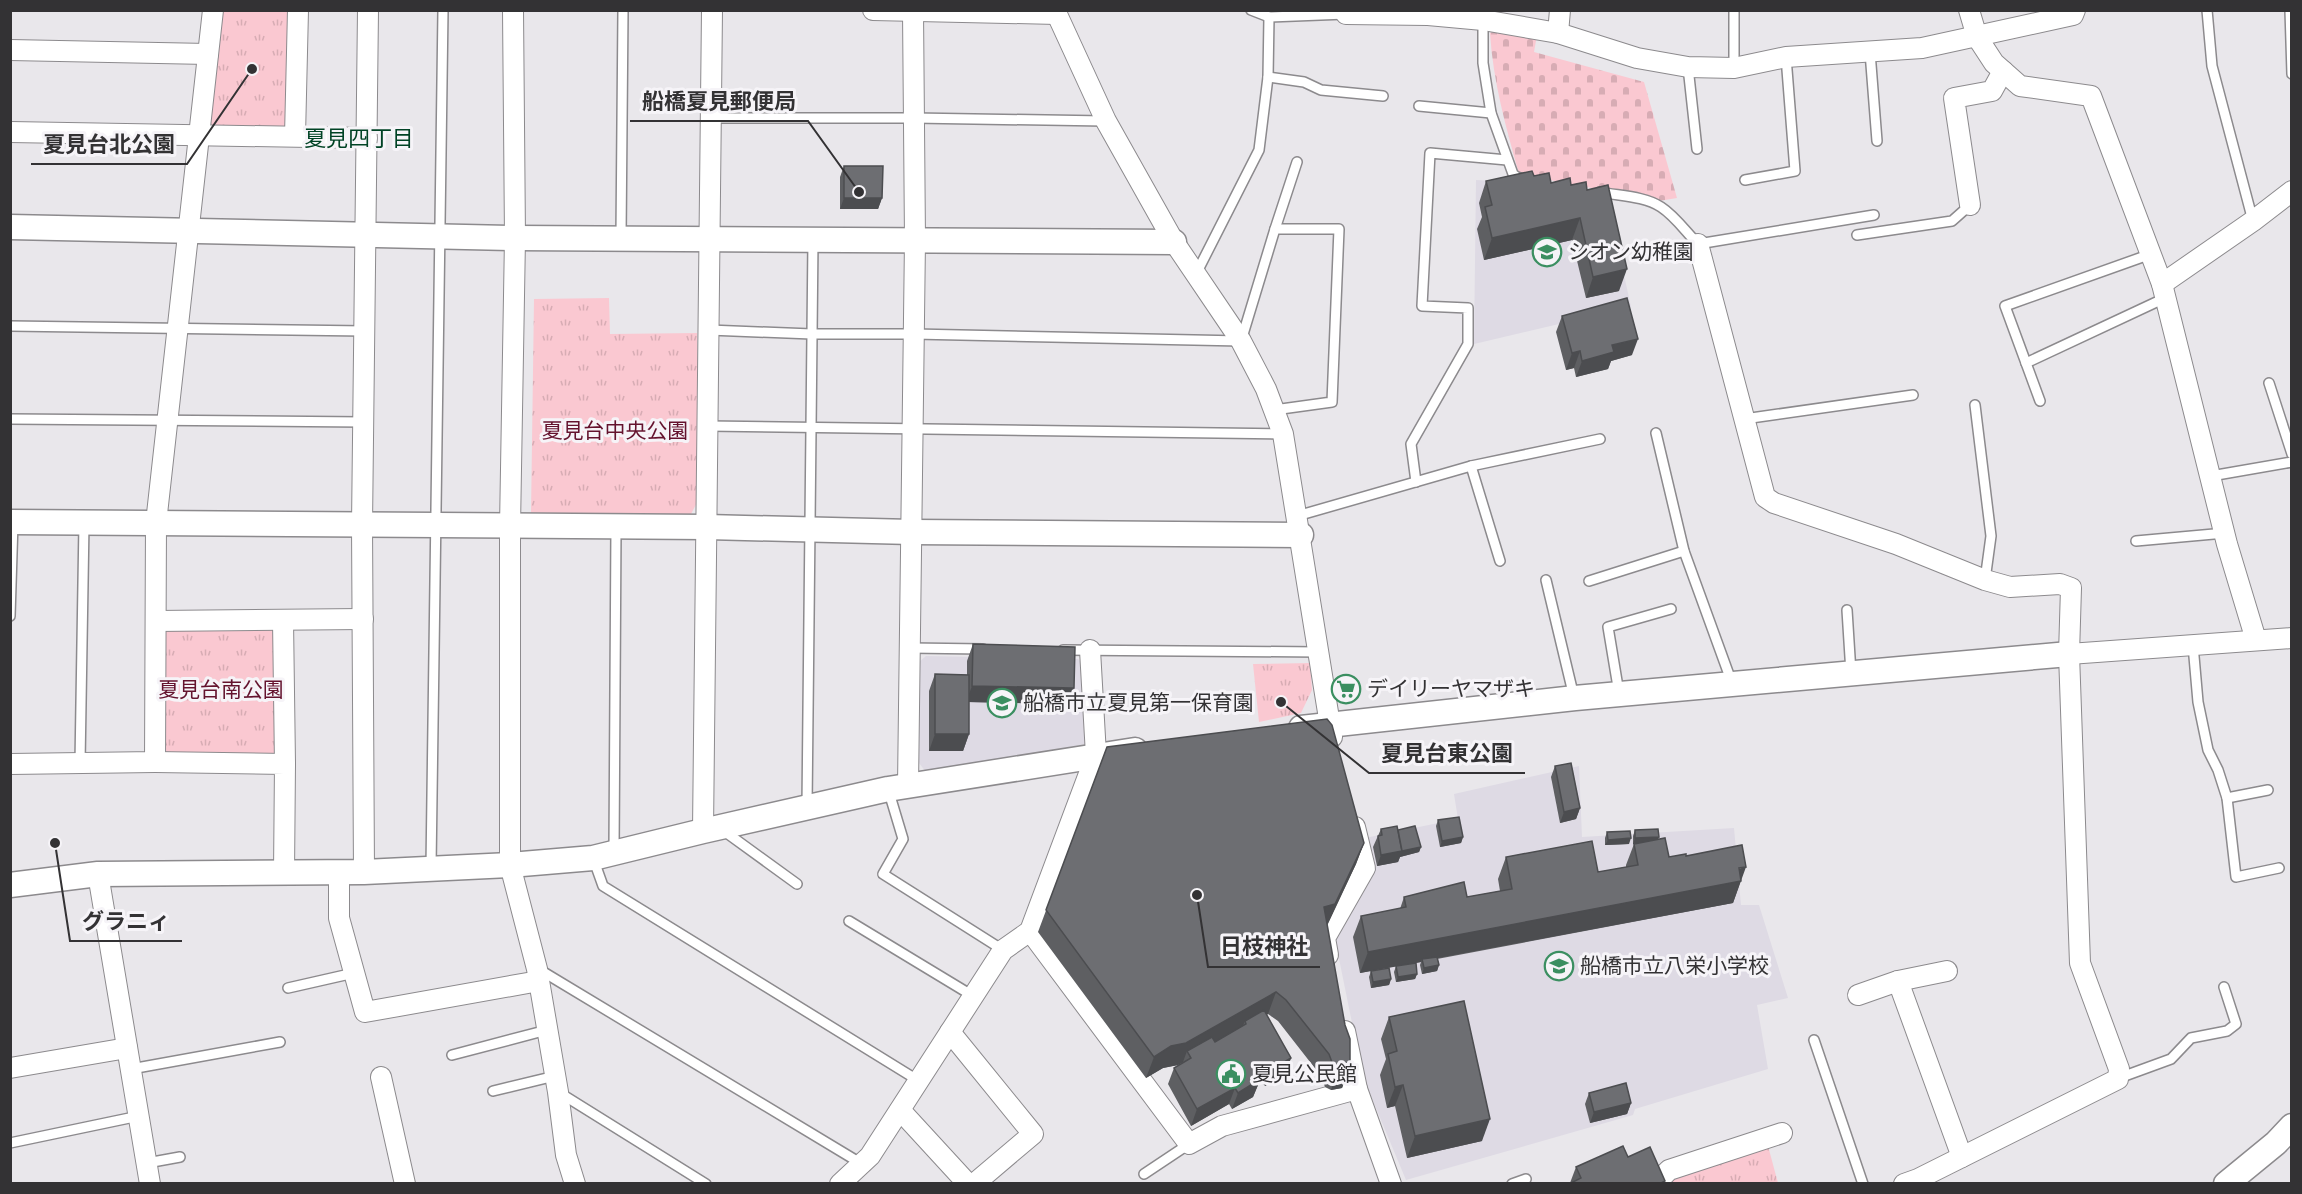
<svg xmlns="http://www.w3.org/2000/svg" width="2302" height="1194" viewBox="0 0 2302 1194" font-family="'Varela Round','Noto Sans JP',sans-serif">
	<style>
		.built { fill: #dedae4 }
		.cemetery { fill: url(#cemetery-stones) }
		.park { fill: url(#park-tufts) }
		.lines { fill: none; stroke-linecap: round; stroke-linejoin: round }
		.service-casing { stroke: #8c8a8d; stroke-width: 12 }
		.minor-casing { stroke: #8c8a8d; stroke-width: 22 }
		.tertiary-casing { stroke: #8c8a8d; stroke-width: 27 }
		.service { stroke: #fff; stroke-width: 9 }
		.minor { stroke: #fff; stroke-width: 20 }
		.tertiary { stroke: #fff; stroke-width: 24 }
		.wall { fill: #5e5f62 }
		.shaded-wall { fill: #4c4d50 }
		.building { fill: #6d6e72; stroke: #4c4d50; stroke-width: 1.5 }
		.labels { text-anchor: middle; stroke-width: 6; stroke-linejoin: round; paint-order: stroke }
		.poi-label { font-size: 21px; fill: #333234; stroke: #f6f4f8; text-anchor: start }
		.park-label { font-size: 21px; fill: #64132e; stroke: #f6f4f8 }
		.neighbourhood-label { font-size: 22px; fill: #014325; stroke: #f6f4f8 }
		.leader { fill: none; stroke: #333234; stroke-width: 2 }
		.callout-dot { fill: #333234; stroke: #f6f4f8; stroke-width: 2 }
		.callout-label { font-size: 22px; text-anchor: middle; font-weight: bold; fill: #333234; stroke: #f6f4f8; stroke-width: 6; stroke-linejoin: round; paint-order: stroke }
	</style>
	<defs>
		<pattern id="cemetery-stones" width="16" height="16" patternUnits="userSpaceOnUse" patternTransform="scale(1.5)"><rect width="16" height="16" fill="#fac8d1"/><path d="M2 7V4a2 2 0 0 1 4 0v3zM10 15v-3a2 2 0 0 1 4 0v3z" fill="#d7acb4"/></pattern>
		<pattern id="park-tufts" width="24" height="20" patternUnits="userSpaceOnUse" patternTransform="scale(1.5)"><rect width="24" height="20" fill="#fac8d1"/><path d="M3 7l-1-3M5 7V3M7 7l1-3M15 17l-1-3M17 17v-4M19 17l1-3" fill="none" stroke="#d7acb4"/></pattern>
	</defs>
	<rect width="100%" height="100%" fill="#e9e7eb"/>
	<g class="built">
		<path d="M1476 180 1511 182 1607 197 1631 307 1474 344Z"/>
		<path d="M926 656 1078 659 1082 663 1091 743 926 772 919 763 918 663Z"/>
		<path d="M1579 766 1582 837 1734 828 1741 905H1759L1788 998 1757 1005 1768 1069 1635 1109 1633 1115 1406 1180 1363 1077 1334 934 1374 872 1365 838 1458 819 1454 794Z"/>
	</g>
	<path class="cemetery" d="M1499 29 1537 35 1534 52 1644 82 1677 198 1659 201 1519 174C1506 127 1493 82 1490 33Z"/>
	<g class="park">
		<path d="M219 11H290L288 129 209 127Z"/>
		<path d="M609 298 610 334 697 333 701 495 691 514H531L534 299Z"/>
		<path d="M275 627 279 753H165L164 628Z"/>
		<path d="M1310 663 1312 690 1301 713 1259 722 1253 664Z"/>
		<path d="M1768 1146 1778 1183 1669 1184 1678 1173Z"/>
	</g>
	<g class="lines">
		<g class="service-casing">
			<g id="service">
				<path d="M1251 10 1269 17 1346 14"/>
				<path d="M2207 10 2212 66 2253 221"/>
				<path d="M2290 10 2292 74"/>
				<path d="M1483 20V63L1491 113 1513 174 1517 177 1524 179"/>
				<path d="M1870 52 1877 141"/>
				<path d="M1688 67 1697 149"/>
				<path d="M1734 68V10"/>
				<path d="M1268 77 1304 82 1321 90 1383 96"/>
				<path d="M1419 106 1491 113"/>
				<path d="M712 118H914L1105 121"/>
				<path d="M1745 180 1795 171 1786 57"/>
				<path d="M1600 192C1619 196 1644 196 1661 207 1675 216 1686 232 1698 244L1874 215"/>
				<path d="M1275 229 1297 162"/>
				<path d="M1857 235 1952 221 1970 205"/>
				<path d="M621 236 623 10"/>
				<path d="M1196 274 1259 150 1268 77 1269 17"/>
				<path d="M10 326 365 331"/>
				<path d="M709 330 812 334H914L1241 341 1275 229H1339L1332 402 1274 410"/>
				<path d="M2026 363 2165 298"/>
				<path d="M2269 383 2292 454"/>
				<path d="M2040 401 2005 306 2151 254"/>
				<path d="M1975 405 1991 536 1985 580"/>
				<path d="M10 419 364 422"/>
				<path d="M1744 419 1913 395"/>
				<path d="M708 426 1283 434"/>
				<path d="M1656 433 1684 551 1732 683"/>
				<path d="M1471 466 1500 561"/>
				<path d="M2211 476 2292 462"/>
				<path d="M1416 482 1411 444 1468 344V308L1422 306 1430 153 1507 160"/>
				<path d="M1297 516 1471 466 1600 439"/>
				<path d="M2136 541 2225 533"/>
				<path d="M1546 580 1574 697"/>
				<path d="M1589 581 1684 551"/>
				<path d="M1847 610 1851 673"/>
				<path d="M10 616 13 522"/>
				<path d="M2193 645 2198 702 2208 750 2218 770 2227 798 2236 877 2279 868"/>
				<path d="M910 648 983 649"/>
				<path d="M1063 650 1319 652"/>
				<path d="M1619 693 1608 627 1671 609"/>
				<path d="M80 763 84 523"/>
				<path d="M888 789 903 839 883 874 1003 950"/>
				<path d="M2227 798 2268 790"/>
				<path d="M807 807 813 240"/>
				<path d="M724 831 797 884"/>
				<path d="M614 852 616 527"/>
				<path d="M593 858 603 886 919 1081"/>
				<path d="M431 867 443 10"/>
				<path d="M849 921 973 996"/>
				<path d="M540 970 862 1164"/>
				<path d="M288 988 354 973"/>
				<path d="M1814 1040 1863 1184"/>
				<path d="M452 1055 547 1030"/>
				<path d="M131 1069 280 1042"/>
				<path d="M2119 1078 2171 1059 2191 1038 2227 1031 2236 1024 2224 987"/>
				<path d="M493 1091 555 1076"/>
				<path d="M560 1093 706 1184"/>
				<path d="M10 1143 139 1116"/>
				<path d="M147 1163 180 1157"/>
				<path d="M1144 1174 1189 1144"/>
				<path d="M1512 1184 1526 1179"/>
			</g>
		</g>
		<g class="minor-casing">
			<g id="minor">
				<path d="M513 10 515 238 510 527V865L537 969 558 1092 566 1155 575 1184"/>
				<path d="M873 10 1057 14"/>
				<path d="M1055 10 1106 121 1174 242 1241 341 1266 389 1283 434 1332 737"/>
				<path d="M1343 10 1346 14 1428 15 1483 20 1558 33 1637 58 1688 67 1734 68 1786 57 1922 48 2073 15 2075 10"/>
				<path d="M1969 10 1977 37 1994 63 2020 86 2091 96 2162 284 2227 544 2256 640"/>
				<path d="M1558 33 1560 10"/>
				<path d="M10 50 208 54"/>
				<path d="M10 132 367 138"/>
				<path d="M295 136 298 10"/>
				<path d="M1970 205 1954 98 1992 91 2003 71"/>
				<path d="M1698 244 1765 497 1774 503 1896 544 1985 580 2010 587 2060 584 2071 588 2069 654 2080 963 2119 1069 2118 1079 1918 1179 1904 1184"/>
				<path d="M2162 284 2253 221 2292 191"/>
				<path d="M283 620 285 764"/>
				<path d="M156 621 363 619"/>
				<path d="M2069 654 2292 638"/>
				<path d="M155 762 285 764 284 873"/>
				<path d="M10 764 155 762 156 523 213 10"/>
				<path d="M908 786 915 240 913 11"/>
				<path d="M703 831 712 10"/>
				<path d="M339 872V918L365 1012 539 981"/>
				<path d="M364 872 362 525 368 10"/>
				<path d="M98 874 150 1184"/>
				<path d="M1030 931 1189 1144 1222 1126 1357 1089"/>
				<path d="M1328 955 1325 938 1365 868 1355 827"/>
				<path d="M1898 981 1962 1157"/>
				<path d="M1858 995 1898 981 1947 971"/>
				<path d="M1345 1031 1357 1089 1391 1184"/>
				<path d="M950 1032 1033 1134 974 1184"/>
				<path d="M10 1068 127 1048"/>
				<path d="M381 1077 405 1184"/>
				<path d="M900 1110 968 1184"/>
				<path d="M1660 1179 1669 1170 1782 1133"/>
				<path d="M840 1184 870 1156 1003 950 1030 931 1096 755 1090 650"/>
			</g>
		</g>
		<g class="tertiary-casing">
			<g id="tertiary">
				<path d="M10 227 515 238 1174 242"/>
				<path d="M10 522 707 527 912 532 1301 535"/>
				<path d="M1301 728 1575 698 2069 654"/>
				<path d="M10 885 98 874 364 872 510 865 593 858 703 831 888 789 1135 750"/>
				<path d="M2226 1184 2276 1143 2292 1126"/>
			</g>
		</g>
		<use href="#service" class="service"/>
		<use href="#minor" class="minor"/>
		<use href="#tertiary" class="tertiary"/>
	</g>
	<g class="wall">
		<path d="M844 166 882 198 878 209H840V177Z"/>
		<path d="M1534 176 1551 183 1587 190 1619 291 1586 298 1572 240 1484 260 1477 229 1482 217 1479 203 1486 181Z"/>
		<path d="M1562 316 1632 355 1611 361 1608 369 1576 377 1574 368 1566 370 1556 332Z"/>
		<path d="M973 644 1068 704 969 702V734L963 751H929V691L935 674 967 675V661Z"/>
		<path d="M1107 747 1364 843 1356 864 1327 925 1350 1067 1342 1088 1331 1090 1325 1087 1321 1076 1278 1021 1268 1014 1266 1015 1291 1058 1285 1074 1265 1086 1262 1082 1258 1085 1253 1097 1232 1109 1229 1104 1191 1126 1168 1084 1174 1068 1183 1062 1178 1065 1163 1068 1146 1078 1038 932Z"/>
		<path d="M1555 766 1580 808 1576 819 1560 823 1551 777Z"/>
		<path d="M1438 820 1463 837 1461 843 1440 847 1436 826Z"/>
		<path d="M1381 829 1398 830 1421 847 1419 852 1400 857 1398 862 1377 866 1373 847Z"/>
		<path d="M1635 830 1659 837 1658 839 1669 857 1686 856 1741 880 1733 903 1437 959 1439 965 1437 971 1422 974 1420 965 1421 962 1409 964 1417 974 1415 979 1396 982 1394 972 1396 966 1360 973 1353 937 1361 916 1400 909 1404 897H1467L1500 891 1498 879 1506 857 1598 872 1626 867V865L1634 844H1633V836Z"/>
		<path d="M1607 832 1629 844 1605 845V838Z"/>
		<path d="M1371 971 1391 979 1389 985 1371 988 1369 977Z"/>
		<path d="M1389 1017 1482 1141 1407 1158 1395 1106 1387 1108 1380 1075 1386 1059 1381 1039Z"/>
		<path d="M1589 1093 1631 1103 1627 1114 1590 1123 1585 1104Z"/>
		<path d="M1628 1157 1665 1181 1664 1184H1569L1570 1183 1576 1167Z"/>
	</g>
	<g class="shaded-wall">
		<path d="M844 198H882L878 209H840Z"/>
		<path d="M1580 218 1572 240 1484 260 1492 238Z"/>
		<path d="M1627 269 1619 291 1586 298 1593 277Z"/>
		<path d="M1638 339 1632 355 1611 361 1608 369 1576 377 1582 361 1612 345Z"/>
		<path d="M1580 351 1574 368 1566 370 1572 353Z"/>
		<path d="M972 686 1074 688 1068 704 966 702Z"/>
		<path d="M935 734H969L963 751H929Z"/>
		<path d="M1580 808 1576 819 1560 823 1564 812Z"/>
		<path d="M1463 837 1461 843 1440 847 1442 841Z"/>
		<path d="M1659 837 1657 843 1633 844 1635 838Z"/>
		<path d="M1631 838 1629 844 1605 845 1608 840Z"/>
		<path d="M1364 843 1356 864 1327 926 1324 907Z"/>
		<path d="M1421 847 1419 852 1400 857 1398 862 1377 866 1381 855Z"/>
		<path d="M1746 867 1733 903 1422 961V959L1421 962 1360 973 1368 952Z"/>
		<path d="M1439 965 1437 971 1422 974 1424 968Z"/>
		<path d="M1417 974 1415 979 1396 982 1398 977Z"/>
		<path d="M1391 979 1389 985 1371 988 1373 982Z"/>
		<path d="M1276 992 1268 1014 1245 1027 1246 1024 1245 1021 1242 1028 1190 1058 1187 1051 1183 1062 1178 1065 1163 1068 1146 1078 1154 1057 1171 1046Z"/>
		<path d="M1291 1058 1285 1074 1265 1086 1271 1070Z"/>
		<path d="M1268 1066 1262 1082 1258 1085 1253 1097 1232 1109 1238 1093 1255 1073Z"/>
		<path d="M1350 1067 1342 1088 1331 1090 1339 1068Z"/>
		<path d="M1403 1085 1395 1106 1387 1108 1395 1087Z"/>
		<path d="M1235 1088 1229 1104 1191 1126 1197 1109Z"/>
		<path d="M1631 1103 1627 1114 1590 1123 1594 1112Z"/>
		<path d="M1490 1119 1482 1141 1407 1158 1415 1136Z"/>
	</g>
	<g class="building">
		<path d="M844 166H883L882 198H844Z"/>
		<path d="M1532 171 1534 176 1549 173 1551 183 1570 178 1571 185 1586 182 1587 190 1608 185 1627 269 1593 277 1580 218 1492 238 1485 207 1492 205 1486 181Z"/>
		<path d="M1627 298 1638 339 1612 345 1614 352 1582 361 1580 351 1572 353 1562 316Z"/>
		<path d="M973 644 1075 647 1074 688 972 686Z"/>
		<path d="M935 674 969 675V734H935Z"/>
		<path d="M1327 719 1332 725 1364 843 1335 904 1324 907 1345 1025 1350 1039V1067L1339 1068 1333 1065 1329 1054 1286 1000 1276 992 1186 1043 1171 1046 1154 1057 1046 910 1107 747Z"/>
		<path d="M1571 763 1580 808 1564 812 1555 766Z"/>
		<path d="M1459 817 1463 837 1442 841 1438 820Z"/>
		<path d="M1397 826 1402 851 1381 855 1378 836 1382 835 1381 829Z"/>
		<path d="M1415 826 1421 847 1402 851 1398 830Z"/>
		<path d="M1658 829 1659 837 1635 838V830Z"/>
		<path d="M1630 831 1631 838 1608 840 1607 832Z"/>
		<path d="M1665 838 1669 857 1686 854V856L1742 845 1746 867 1739 868 1741 881 1368 952 1361 916 1406 907 1404 897 1464 882 1467 897 1512 889 1506 857 1592 841 1598 872 1638 865 1634 844Z"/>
		<path d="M1437 957 1439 965 1424 968 1422 959Z"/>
		<path d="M1416 963 1417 974 1398 977 1396 966Z"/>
		<path d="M1389 968 1391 979 1373 982 1371 971Z"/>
		<path d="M1464 1001 1490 1119 1415 1136 1403 1085 1395 1087 1388 1054 1397 1051 1389 1017Z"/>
		<path d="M1264 1010 1291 1058 1271 1070 1268 1066 1255 1073 1259 1080 1238 1093 1235 1088 1197 1109 1174 1068 1191 1058 1187 1051 1212 1037 1215 1042 1246 1024 1245 1021Z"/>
		<path d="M1626 1083 1631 1103 1594 1112 1589 1093Z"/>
		<path d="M1623 1146 1628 1157 1650 1147 1665 1181 1659 1184H1569L1581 1178 1576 1167Z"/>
	</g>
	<defs>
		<g id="school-ring" transform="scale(1.5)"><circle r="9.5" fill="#f6f4f8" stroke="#3b8f61" stroke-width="1.5"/><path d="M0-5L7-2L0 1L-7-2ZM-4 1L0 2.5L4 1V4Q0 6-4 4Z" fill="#3b8f61"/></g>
		<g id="supermarket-ring" transform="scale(1.5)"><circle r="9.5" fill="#f6f4f8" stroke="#3b8f61" stroke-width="1.5"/><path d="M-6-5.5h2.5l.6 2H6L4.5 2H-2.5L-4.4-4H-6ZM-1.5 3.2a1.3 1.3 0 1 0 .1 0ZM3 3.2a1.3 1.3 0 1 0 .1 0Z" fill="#3b8f61"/></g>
		<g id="civic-ring" transform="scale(1.5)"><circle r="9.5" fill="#f6f4f8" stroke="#3b8f61" stroke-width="1.5"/><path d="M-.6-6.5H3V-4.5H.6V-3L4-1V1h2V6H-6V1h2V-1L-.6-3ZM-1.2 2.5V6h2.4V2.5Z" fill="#3b8f61"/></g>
	</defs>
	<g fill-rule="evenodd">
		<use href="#school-ring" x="1547" y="252"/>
		<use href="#supermarket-ring" x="1346" y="689"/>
		<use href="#school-ring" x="1002" y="703"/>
		<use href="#school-ring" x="1559" y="966"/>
		<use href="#civic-ring" x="1231" y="1074"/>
	</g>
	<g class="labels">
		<g class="poi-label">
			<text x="1568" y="259">シオン幼稚園</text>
			<text x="1367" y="696">デイリーヤマザキ</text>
			<text x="1023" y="710">船橋市立夏見第一保育園</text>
			<text x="1580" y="973">船橋市立八栄小学校</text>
			<text x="1252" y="1081">夏見公民館</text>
		</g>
		<g class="park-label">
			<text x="615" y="438">夏見台中央公園</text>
			<text x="221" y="697">夏見台南公園</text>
		</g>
		<g class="neighbourhood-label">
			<text x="359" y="146">夏見四丁目</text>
		</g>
	</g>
	<path class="leader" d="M859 192L808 121H630M252 69L187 164H31M1281 702L1369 773H1525M55 843L70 941H182M1197 895L1208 967H1320"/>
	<g class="callout-dot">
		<circle cx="859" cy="192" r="6"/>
		<circle cx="252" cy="69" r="6"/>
		<circle cx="1281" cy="702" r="6"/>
		<circle cx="55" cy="843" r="6"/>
		<circle cx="1197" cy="895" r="6"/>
	</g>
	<g class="callout-label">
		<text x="719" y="109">船橋夏見郵便局</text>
		<text x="109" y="152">夏見台北公園</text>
		<text x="1447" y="761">夏見台東公園</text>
		<text x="126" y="929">グラニィ</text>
		<text x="1264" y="954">日枝神社</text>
	</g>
	<rect width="2302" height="1194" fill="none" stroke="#333234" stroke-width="24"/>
</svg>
